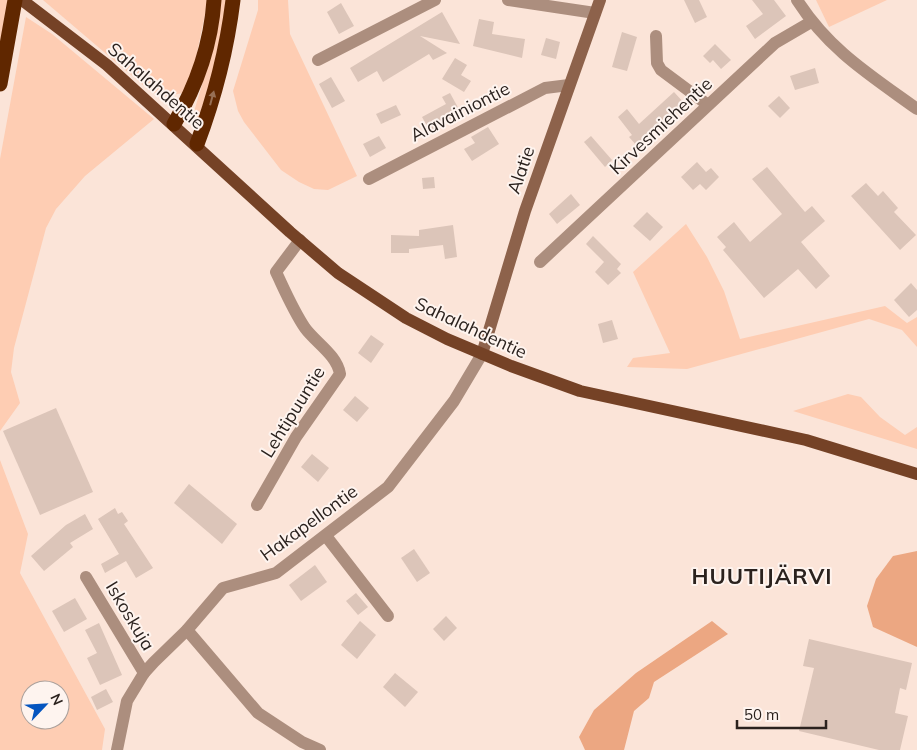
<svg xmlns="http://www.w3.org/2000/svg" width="917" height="750" viewBox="0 0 917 750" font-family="Mulish,sans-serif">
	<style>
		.green { fill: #fecdb3; fill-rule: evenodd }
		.water { fill: #eca782 }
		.building { fill: #dcc5b9 }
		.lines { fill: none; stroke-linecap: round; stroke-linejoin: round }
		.street { stroke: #ac8e7e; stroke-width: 12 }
		.secondary { stroke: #8d624b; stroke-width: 12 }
		.primary { stroke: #754226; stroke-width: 12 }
		.highway { stroke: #602700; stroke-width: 15 }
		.oneway { fill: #976f54 }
		.labels { text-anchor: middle; stroke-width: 4; stroke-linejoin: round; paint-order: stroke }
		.street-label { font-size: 18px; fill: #2b221e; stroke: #fef4ef }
		.district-label { font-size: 22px; font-weight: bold; letter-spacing: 1px; fill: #2b221e; stroke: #fef4ef }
	</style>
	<rect width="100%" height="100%" fill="#fbe4d8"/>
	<g class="green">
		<path d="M0 0H9L0 50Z"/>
		<path d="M43 0H208L193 72 183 93 166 96 151 92Z"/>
		<path d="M219 0H228L210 85 196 124 193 120V115L212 51Z"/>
		<path d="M258 0H288L290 34 357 176 328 190 314 189 299 182 281 170 244 122 238 111 233 91 258 10Z"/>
		<path d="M816 0H887L829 27Z"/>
		<path d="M26 17 52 34 154 119 85 176 56 209 46 228 14 348 11 372 20 403 0 431V159Z"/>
		<path d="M686 224 707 257 724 291 740 339 885 306 907 323 917 317V347L902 330 869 319 687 369 627 367 633 358 670 353 633 272Z"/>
		<path d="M848 394 861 397 880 417 905 435 917 427V449L793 411Z"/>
		<path d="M0 460 28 534 20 573 105 729 102 750H0ZM30 690H60V720H30Z"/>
	</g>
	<g class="water">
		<path d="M917 551V647L873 627 867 606 876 579 893 556Z"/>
		<path d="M712 621 728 634 654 682 649 698 634 711 624 750H585L579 737 594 710 636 673Z"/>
	</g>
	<g class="building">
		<path d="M684 0H699L707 17 695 23Z"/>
		<path d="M752 0H774L786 16 755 39 746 26 763 14Z"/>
		<path d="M341 3 354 26 339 34 327 12Z"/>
		<path d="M442 12 460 44 420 36 447 53 433 60 429 54 383 82 377 71 358 82 350 68Z"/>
		<path d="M479 19 494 22 492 34 525 39 522 58 473 46Z"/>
		<path d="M622 32 637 37 627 71 612 67Z"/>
		<path d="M546 38 560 42 556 59 541 55Z"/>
		<path d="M715 44 731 60 721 69 713 60 710 63 703 56Z"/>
		<path d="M455 58 467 65 461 75 471 81 464 92 442 79Z"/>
		<path d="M815 68 819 83 795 90 790 76Z"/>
		<path d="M331 77 345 101 332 108 319 84Z"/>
		<path d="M674 92 684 103 637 146 629 137 632 135 618 117 627 109 639 124Z"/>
		<path d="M450 93 461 113 430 131 422 117 446 104 442 97Z"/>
		<path d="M779 96 790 108 780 118 768 106Z"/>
		<path d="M396 105 401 115 381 124 376 114Z"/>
		<path d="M488 127 499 144 472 161 464 149 475 143 471 137Z"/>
		<path d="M379 136 386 148 370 157 363 144Z"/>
		<path d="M591 136 612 160 605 167 584 142Z"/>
		<path d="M697 162 706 172 711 168 719 177 706 190 700 184 693 190 681 177Z"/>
		<path d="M767 167 805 212 812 206 825 221 801 242 830 276 816 289 798 269 764 298 723 250 726 247 717 237 734 222 750 242 782 214 752 179Z"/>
		<path d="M434 177 435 188 423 189 422 178Z"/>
		<path d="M866 183 878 196 883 191 898 208 894 212 916 235 900 250 851 196Z"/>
		<path d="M571 194 580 205 557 224 549 214Z"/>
		<path d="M647 212 663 227 650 241 633 226Z"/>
		<path d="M453 225 457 257 445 259 443 245 409 249V253H391V235L419 236V230Z"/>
		<path d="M593 236 621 264 617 269 621 273 608 285 595 272 604 262 586 244Z"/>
		<path d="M911 283 917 290V310L909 317 894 300Z"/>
		<path d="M612 320 618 339 603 343 598 324Z"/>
		<path d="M371 335 384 344 371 363 358 353Z"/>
		<path d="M355 396 369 408 357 422 343 410Z"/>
		<path d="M56 408 93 492 40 515 3 431Z"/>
		<path d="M312 454 329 468 318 482 301 467Z"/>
		<path d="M189 484 237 524 222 544 174 503Z"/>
		<path d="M115 508 118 514 122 512 128 521 124 524 153 568 136 578 126 561 105 573 101 564 119 554 98 519Z"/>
		<path d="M85 514 93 529 70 543 73 547 44 571 31 556 66 525Z"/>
		<path d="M414 549 430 573 417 582 401 558Z"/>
		<path d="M315 565 327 582 301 601 289 585Z"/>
		<path d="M356 593 368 607 358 615 346 601Z"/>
		<path d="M75 598 87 619 64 632 52 611Z"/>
		<path d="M446 616 457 628 444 641 433 629Z"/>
		<path d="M360 621 376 635 357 659 341 645Z"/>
		<path d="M99 623 122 675 100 685 87 658 97 653 85 630Z"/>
		<path d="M809 639 912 663 906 690 900 688 895 713 908 716 900 750H879L799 731 814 668 803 666Z"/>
		<path d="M395 673 418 692 405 707 383 687Z"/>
		<path d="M106 689 113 702 97 710 91 697Z"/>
	</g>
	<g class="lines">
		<g class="street">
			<path d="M508 0 595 13"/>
			<path d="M797 0C829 50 870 75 917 109"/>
			<path d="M656 36 657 63 661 70 708 105"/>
			<path d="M318 60 435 0"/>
			<path d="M369 179 545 88 569 85"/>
			<path d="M540 262 775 43 811 22"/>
			<path d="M257 505 296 437 340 374C337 355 316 343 305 328 293 310 285 291 276 272L300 240"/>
			<path d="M326 536 388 616"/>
			<path d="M86 577 144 673"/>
			<path d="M187 630 258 713 302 742 320 750"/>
			<path d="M117 750 127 701 144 673 154 662 187 630 223 588 276 573 388 487 454 401 482 354"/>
		</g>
		<path class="secondary" d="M482 354 525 211 600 0"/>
		<path class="primary" d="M22 0 107 65 290 232 338 273 406 318 447 339 511 366 580 391 806 440 917 474"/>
		<g class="highway">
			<path d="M0 84 15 0"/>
			<path d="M174 124C197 85 211 46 214 0"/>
			<path d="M197 144C214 99 227 49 233 0"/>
		</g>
	</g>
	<defs><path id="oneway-solid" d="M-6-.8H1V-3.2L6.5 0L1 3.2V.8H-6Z" transform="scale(1.25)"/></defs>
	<use class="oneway" href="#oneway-solid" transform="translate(212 98) rotate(-75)"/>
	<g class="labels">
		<g class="street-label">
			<text transform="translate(156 86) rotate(41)" y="6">Sahalahdentie</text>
			<text transform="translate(460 112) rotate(-27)" y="6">Alavainiontie</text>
			<text transform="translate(661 126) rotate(-43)" y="6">Kirvesmiehentie</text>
			<text transform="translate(521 170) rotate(-71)" y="6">Alatie</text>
			<text transform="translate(471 328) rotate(25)" y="6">Sahalahdentie</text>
			<text transform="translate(293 412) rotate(-58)" y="6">Lehtipuuntie</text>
			<text transform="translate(309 523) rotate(-36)" y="6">Hakapellontie</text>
			<text transform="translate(130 616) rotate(59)" y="6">Iskoskuja</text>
		</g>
		<g class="district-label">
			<text x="762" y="584">HUUTIJÄRVI</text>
		</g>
	</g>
	<g transform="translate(45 705) rotate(65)"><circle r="24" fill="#fef4ef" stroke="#aaa09b"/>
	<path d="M0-4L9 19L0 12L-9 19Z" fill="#0555bf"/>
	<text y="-8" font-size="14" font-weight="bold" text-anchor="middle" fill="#2b221e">N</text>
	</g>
	<path d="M737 720v8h89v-8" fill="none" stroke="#2b221e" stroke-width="2.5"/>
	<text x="744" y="720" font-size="15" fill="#2b221e" stroke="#fef4ef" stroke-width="4" paint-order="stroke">50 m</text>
</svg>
